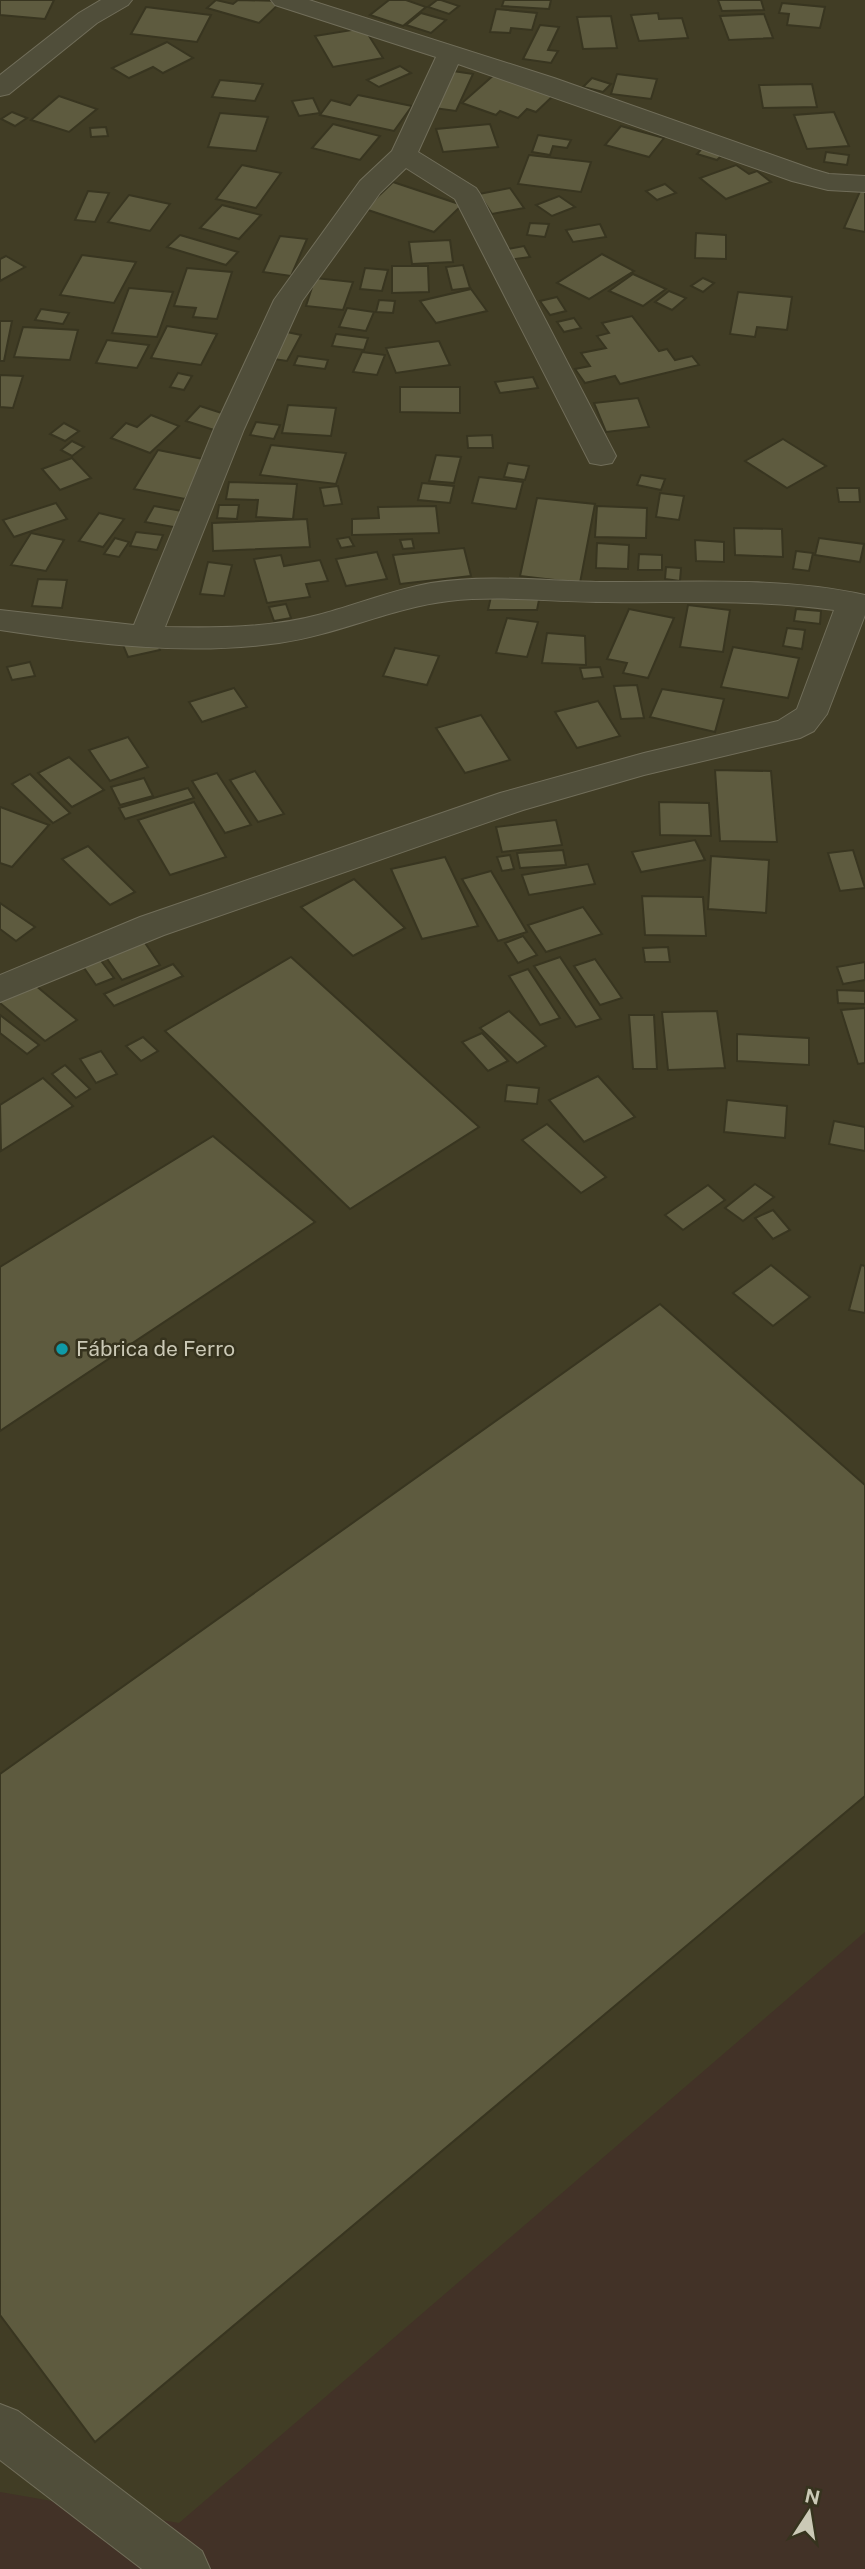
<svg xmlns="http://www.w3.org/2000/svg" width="865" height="2569" viewBox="0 0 865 2569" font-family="'Public Sans',sans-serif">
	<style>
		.green { fill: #423227 }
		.building { fill: #5e5b3f; stroke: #383520; stroke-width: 2 }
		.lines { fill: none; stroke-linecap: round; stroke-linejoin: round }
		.street-casing { stroke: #716e5a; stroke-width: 2 }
		.street { fill: #504e3a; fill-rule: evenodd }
		.culture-dot { fill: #0f9aa8; stroke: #36331e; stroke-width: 2.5 }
		.labels { text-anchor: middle; stroke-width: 5; stroke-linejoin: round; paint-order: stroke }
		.poi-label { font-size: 21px; fill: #cbc9b6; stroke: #36331e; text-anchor: start }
	</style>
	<rect width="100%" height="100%" fill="#413d25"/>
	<path class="green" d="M865 1932V2569H0V2492L179 2523Z"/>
	<g class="building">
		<path d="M0 0H54L45 19 0 15Z"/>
		<path d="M216 0 233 4 238 0 282 1 259 23 207 8Z"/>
		<path d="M389 0H406L426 7 403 26 370 15Z"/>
		<path d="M437 0H441L459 6 449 14 428 7Z"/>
		<path d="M504 0H551L549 9 502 6Z"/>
		<path d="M718 0H761L764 10 722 11Z"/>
		<path d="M782 3 825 7 820 28 787 25 789 14 779 13Z"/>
		<path d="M146 7 211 15 197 42 131 34Z"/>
		<path d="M496 9 537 13 532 30 511 28 510 33 490 32Z"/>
		<path d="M421 13 446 20 431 33 406 25Z"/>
		<path d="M658 13 659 19 682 18 688 38 639 41 631 15Z"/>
		<path d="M764 14 773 38 729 40 720 16Z"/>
		<path d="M611 16 617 48 583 49 577 17Z"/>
		<path d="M540 25 559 27 548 50 558 51 551 63 523 59Z"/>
		<path d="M364 28 383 58 333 67 315 36Z"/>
		<path d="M167 42 193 58 163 73 153 67 129 78 112 68Z"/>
		<path d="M400 66 411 73 379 87 367 80Z"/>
		<path d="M453 71 473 74 456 111 434 108Z"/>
		<path d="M495 74 555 94 536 112 527 109 518 118 500 111 496 115 462 103Z"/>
		<path d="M617 74 657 79 651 99 611 94Z"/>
		<path d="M592 78 611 84 603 92 583 87Z"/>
		<path d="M220 80 263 84 255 101 212 97Z"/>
		<path d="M812 84 817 107 763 108 759 85Z"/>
		<path d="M358 95 412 106 394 131 320 115 331 100 350 105Z"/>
		<path d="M59 96 97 109 69 132 31 120Z"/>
		<path d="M313 98 320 113 299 116 292 101Z"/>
		<path d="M12 112 27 118 15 126 1 119Z"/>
		<path d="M834 112 849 146 807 149 794 115Z"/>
		<path d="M220 113 268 117 256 151 208 147Z"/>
		<path d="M333 124 380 136 360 160 312 148Z"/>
		<path d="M490 124 498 147 443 152 436 129Z"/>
		<path d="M621 126 664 138 649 157 605 145Z"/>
		<path d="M106 127 108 136 91 137 90 128Z"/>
		<path d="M538 135 571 140 567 148 553 146 550 155 532 152Z"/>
		<path d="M705 145 726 151 717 160 697 154Z"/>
		<path d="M826 152 849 155 847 165 824 162Z"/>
		<path d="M529 155 591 162 581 192 518 184Z"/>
		<path d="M242 165 281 173 256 208 216 199Z"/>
		<path d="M736 165 749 174 757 171 771 182 726 199 700 178Z"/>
		<path d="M393 182 462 205 434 232 365 209Z"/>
		<path d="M665 184 676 193 657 200 646 191Z"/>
		<path d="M510 188 524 208 492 214 479 194Z"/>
		<path d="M861 189H865V232L844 228Z"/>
		<path d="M88 191 109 193 95 222 75 220Z"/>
		<path d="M129 195 170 204 150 231 108 222Z"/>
		<path d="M559 196 575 207 552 216 536 205Z"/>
		<path d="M222 205 261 215 239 239 200 228Z"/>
		<path d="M530 223 549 224 545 237 527 235Z"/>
		<path d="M600 224 606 237 573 242 566 230Z"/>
		<path d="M696 233 726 235V259L695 258Z"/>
		<path d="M180 235 238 252 226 265 167 247Z"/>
		<path d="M280 236 307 239 291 276 263 272Z"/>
		<path d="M450 240 453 262 412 264 409 242Z"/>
		<path d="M524 246 530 257 508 260 503 250Z"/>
		<path d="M602 254 634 271 589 299 557 283Z"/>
		<path d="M82 255 136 262 114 303 60 295Z"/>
		<path d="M6 256 25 267 0 281V259Z"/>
		<path d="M463 265 470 288 452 290 446 267Z"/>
		<path d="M392 266H428L429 292 392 293Z"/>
		<path d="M187 268 232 272 217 319 193 317 196 308 174 306Z"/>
		<path d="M365 268 388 270 382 291 360 289Z"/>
		<path d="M633 274 666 289 643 306 609 291Z"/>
		<path d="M315 278 353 282 343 310 306 306Z"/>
		<path d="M703 278 714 283 703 292 691 286Z"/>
		<path d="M129 288 173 292 157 337 112 333Z"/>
		<path d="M471 289 487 311 436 323 420 301Z"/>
		<path d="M669 291 686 298 672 310 655 302Z"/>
		<path d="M738 292 792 297 787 330 757 327 755 337 730 334Z"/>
		<path d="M557 297 566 311 550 315 540 301Z"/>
		<path d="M379 300 395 301 393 313 376 312Z"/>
		<path d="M347 308 374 312 366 331 339 327Z"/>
		<path d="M41 309 69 313 63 324 35 320Z"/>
		<path d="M632 316 659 351 667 349 675 360 692 356 699 365 620 384 615 376 585 383 575 369 590 366 581 353 606 348 597 336 609 333 602 323Z"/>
		<path d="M574 318 581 328 564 332 557 322Z"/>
		<path d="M0 321H12L4 361H0Z"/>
		<path d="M167 326 217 334 201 365 151 358Z"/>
		<path d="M23 327 78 330 70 360 14 357Z"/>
		<path d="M282 331 301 335 287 361 267 358Z"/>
		<path d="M336 334 368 338 364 350 332 346Z"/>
		<path d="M107 340 149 345 137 368 96 363Z"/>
		<path d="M439 341 450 365 396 373 386 348Z"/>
		<path d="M362 352 385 355 377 375 353 372Z"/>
		<path d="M298 356 328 360 325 369 294 365Z"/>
		<path d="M178 373 192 376 184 390 170 387Z"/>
		<path d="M0 375 23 376 13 408 0 407Z"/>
		<path d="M533 377 538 388 500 393 495 382Z"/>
		<path d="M400 387H460V413L400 412Z"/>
		<path d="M638 398 649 427 606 432 594 403Z"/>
		<path d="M288 405 336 408 331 436 282 433Z"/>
		<path d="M200 406 231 416 217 431 186 421Z"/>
		<path d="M151 415 179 426 150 453 111 438 126 423 137 427Z"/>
		<path d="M256 422 280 425 274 439 250 435Z"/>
		<path d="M64 423 79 431 65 441 50 434Z"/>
		<path d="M492 435 493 448H468L467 436Z"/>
		<path d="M783 439 826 466 787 488 745 461Z"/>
		<path d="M72 441 84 447 72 456 61 450Z"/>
		<path d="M271 445 346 453 336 484 260 475Z"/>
		<path d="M158 450 208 460 185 499 134 489Z"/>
		<path d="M436 455 461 457 454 483 429 481Z"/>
		<path d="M72 458 91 478 60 490 42 469Z"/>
		<path d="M508 463 529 466 525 480 504 477Z"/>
		<path d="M641 475 665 479 661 490 637 485Z"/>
		<path d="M479 477 523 482 516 509 472 503Z"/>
		<path d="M229 482 297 484 293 519 256 517 258 500 226 499Z"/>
		<path d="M422 483 454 486 450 503 418 500Z"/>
		<path d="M338 486 342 504 324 506 320 488Z"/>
		<path d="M837 488H859L860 502H839Z"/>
		<path d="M660 493 684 496 679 520 656 517Z"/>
		<path d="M537 498 595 504 580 583 520 576Z"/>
		<path d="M56 503 67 519 14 537 3 520Z"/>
		<path d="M219 505H239L237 519 217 518Z"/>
		<path d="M154 506 193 513 185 529 145 522Z"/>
		<path d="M436 506 439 533 352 535V519L379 518 378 507Z"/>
		<path d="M597 506 647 508 646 538 595 537Z"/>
		<path d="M99 513 124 519 103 547 79 541Z"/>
		<path d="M307 519 310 547 213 551 212 523Z"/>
		<path d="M734 528 782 529 783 557 735 555Z"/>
		<path d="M136 532 163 535 157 550 130 546Z"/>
		<path d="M31 533 64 540 46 571 11 565Z"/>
		<path d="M349 537 354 546 341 548 337 539Z"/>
		<path d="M115 538 129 542 119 557 104 554Z"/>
		<path d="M819 538 864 544 860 562 815 555Z"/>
		<path d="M412 539 414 548 403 549 400 540Z"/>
		<path d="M695 540 724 542V562L696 561Z"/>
		<path d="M597 543 629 545 628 569 596 568Z"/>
		<path d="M464 548 471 576 400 584 393 555Z"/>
		<path d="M796 551 813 553 809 571 793 569Z"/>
		<path d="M377 552 387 579 346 586 336 559Z"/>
		<path d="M639 554 662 555V570H638Z"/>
		<path d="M281 555 284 566 320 560 328 581 306 584 310 597 267 603 254 559Z"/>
		<path d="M208 562 232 565 224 596 200 594Z"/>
		<path d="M666 567 681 568 680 581 665 579Z"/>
		<path d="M38 579 67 580 62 608 32 606Z"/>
		<path d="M492 592 540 595 537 610H488Z"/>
		<path d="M286 604 291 618 274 621 269 607Z"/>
		<path d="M688 605 730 610 723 652 680 647Z"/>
		<path d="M629 609 674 618 648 678 623 673 627 663 607 659Z"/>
		<path d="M796 609 821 611 820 624 794 621Z"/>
		<path d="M507 618 538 622 527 657 496 653Z"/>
		<path d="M787 628 805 630 802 649 783 646Z"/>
		<path d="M547 633 585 636 586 665 542 663Z"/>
		<path d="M156 638 160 650 128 657 123 645Z"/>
		<path d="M733 647 799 658 788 698 721 687Z"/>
		<path d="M395 648 439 656 427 685 383 676Z"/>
		<path d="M30 662 35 676 12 680 7 667Z"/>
		<path d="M600 667 603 677 583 679 580 668Z"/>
		<path d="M637 685 644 718 621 719 614 686Z"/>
		<path d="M234 688 247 707 202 722 189 702Z"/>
		<path d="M662 689 724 699 715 732 650 717Z"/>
		<path d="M598 701 620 736 577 748 555 712Z"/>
		<path d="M481 715 510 760 465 773 436 728Z"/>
		<path d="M128 737 148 767 110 781 89 750Z"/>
		<path d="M69 757 104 790 72 807 38 773Z"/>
		<path d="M715 770 771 771 777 842 720 841Z"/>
		<path d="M255 771 284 814 258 822 230 780Z"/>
		<path d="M217 773 251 825 225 833 192 781Z"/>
		<path d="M30 774 70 813 53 823 12 784Z"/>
		<path d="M144 778 153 796 120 805 111 787Z"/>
		<path d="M188 788 194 798 125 819 119 808Z"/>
		<path d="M194 802 226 857 170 875 138 820Z"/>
		<path d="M659 802 709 803 711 836 660 835Z"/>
		<path d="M0 807 49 825 12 867 0 863Z"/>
		<path d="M556 820 562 845 502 852 496 827Z"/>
		<path d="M695 840 705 860 641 872 632 852Z"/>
		<path d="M88 846 135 892 110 905 62 859Z"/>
		<path d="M563 850 566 865 520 868 517 853Z"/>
		<path d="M853 850 865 888 840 891 828 853Z"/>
		<path d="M510 855 514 869 502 871 497 857Z"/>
		<path d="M711 856 769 860 766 913 708 909Z"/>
		<path d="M445 857 478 926 422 939 391 869Z"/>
		<path d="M588 864 595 884 529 895 522 875Z"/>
		<path d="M491 871 527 932 498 941 462 879Z"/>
		<path d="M354 879 405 928 353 956 301 907Z"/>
		<path d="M642 896 703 897 706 936 645 935Z"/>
		<path d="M0 903 35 927 16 941 0 929Z"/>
		<path d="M583 907 602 934 546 952 528 925Z"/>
		<path d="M523 936 537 955 518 963 505 943Z"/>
		<path d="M141 937 160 965 122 980 103 953Z"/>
		<path d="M668 947 670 962H645L643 948Z"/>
		<path d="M291 957 479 1127 350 1209 165 1031Z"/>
		<path d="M560 957 601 1019 576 1027 534 966Z"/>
		<path d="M99 958 114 978 96 985 82 965Z"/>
		<path d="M595 959 622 998 600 1005 574 966Z"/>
		<path d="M865 962V980L843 984 837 967Z"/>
		<path d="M173 964 183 976 114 1006 104 994Z"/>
		<path d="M528 969 560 1018 540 1025 509 976Z"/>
		<path d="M29 980 77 1020 45 1041 0 1003V999Z"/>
		<path d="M837 990 865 991V1004L838 1003Z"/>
		<path d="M865 1008V1063L858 1064 841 1010Z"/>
		<path d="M509 1011 546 1046 517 1063 480 1028Z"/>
		<path d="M717 1011 725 1068 668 1070 662 1012Z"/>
		<path d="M0 1015 39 1045 27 1054 0 1033Z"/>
		<path d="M629 1015H654L657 1069H633Z"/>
		<path d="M482 1033 508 1061 488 1071 462 1042Z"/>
		<path d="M737 1034 809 1038V1065L737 1061Z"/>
		<path d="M143 1037 158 1051 141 1061 126 1046Z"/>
		<path d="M101 1051 117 1074 96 1083 80 1059Z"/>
		<path d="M65 1065 90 1089 76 1098 52 1074Z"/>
		<path d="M598 1076 635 1117 584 1142 549 1100Z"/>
		<path d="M43 1078 73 1106 1 1151 0 1105Z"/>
		<path d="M507 1085 539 1088 537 1104 505 1101Z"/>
		<path d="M727 1100 787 1106 785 1138 724 1132Z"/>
		<path d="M834 1121 865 1127V1151L829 1144Z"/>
		<path d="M547 1124 606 1177 581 1193 522 1140Z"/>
		<path d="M213 1136 315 1222 0 1431V1267Z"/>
		<path d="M755 1184 774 1197 743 1221 725 1208Z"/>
		<path d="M708 1185 725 1200 683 1230 665 1215Z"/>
		<path d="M773 1210 790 1230 773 1239 755 1218Z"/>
		<path d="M771 1265 810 1297 773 1326 733 1293Z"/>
		<path d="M861 1265 865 1266V1313L849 1310Z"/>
		<path d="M660 1304 865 1485V1796L95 2442 0 2315V1774Z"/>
	</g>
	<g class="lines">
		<g class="street-casing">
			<g id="street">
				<path d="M101 0H132L128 5 97 23 9 94 0 96V75L79 13Z"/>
				<path d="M271 0H309L554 78 812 169 829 174 865 176V192L828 190 792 181 458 64 418 152 476 188 480 194 616 456 612 463 601 465 590 463 455 199 406 168 380 193 302 301 244 429 165 627C216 628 269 628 318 615 356 605 392 590 431 583 488 574 543 581 600 582 688 583 779 576 865 595V615L827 714 814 731 800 738 644 775 523 810 164 935 0 1002V975L140 917 500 793 644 753 778 721 797 709 834 610C759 599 683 603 607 602 553 602 502 595 449 601 390 608 337 635 279 643 187 656 92 644 0 630V610L134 625 214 429 274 300 360 181 392 151 436 57 275 5Z"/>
				<path d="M0 2404 18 2411 202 2551 210 2569H142L0 2460Z"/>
			</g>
		</g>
		<use href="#street" class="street"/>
	</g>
	<circle class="culture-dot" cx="62" cy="1349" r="7"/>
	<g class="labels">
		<g class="poi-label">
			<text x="76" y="1356">Fábrica de Ferro</text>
		</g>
	</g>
	<g transform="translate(809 2513) rotate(12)" stroke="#36331e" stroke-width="5" paint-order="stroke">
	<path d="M0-5L12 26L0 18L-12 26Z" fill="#cbc9b6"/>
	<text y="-10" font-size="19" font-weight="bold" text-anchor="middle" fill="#cbc9b6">N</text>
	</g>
</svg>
